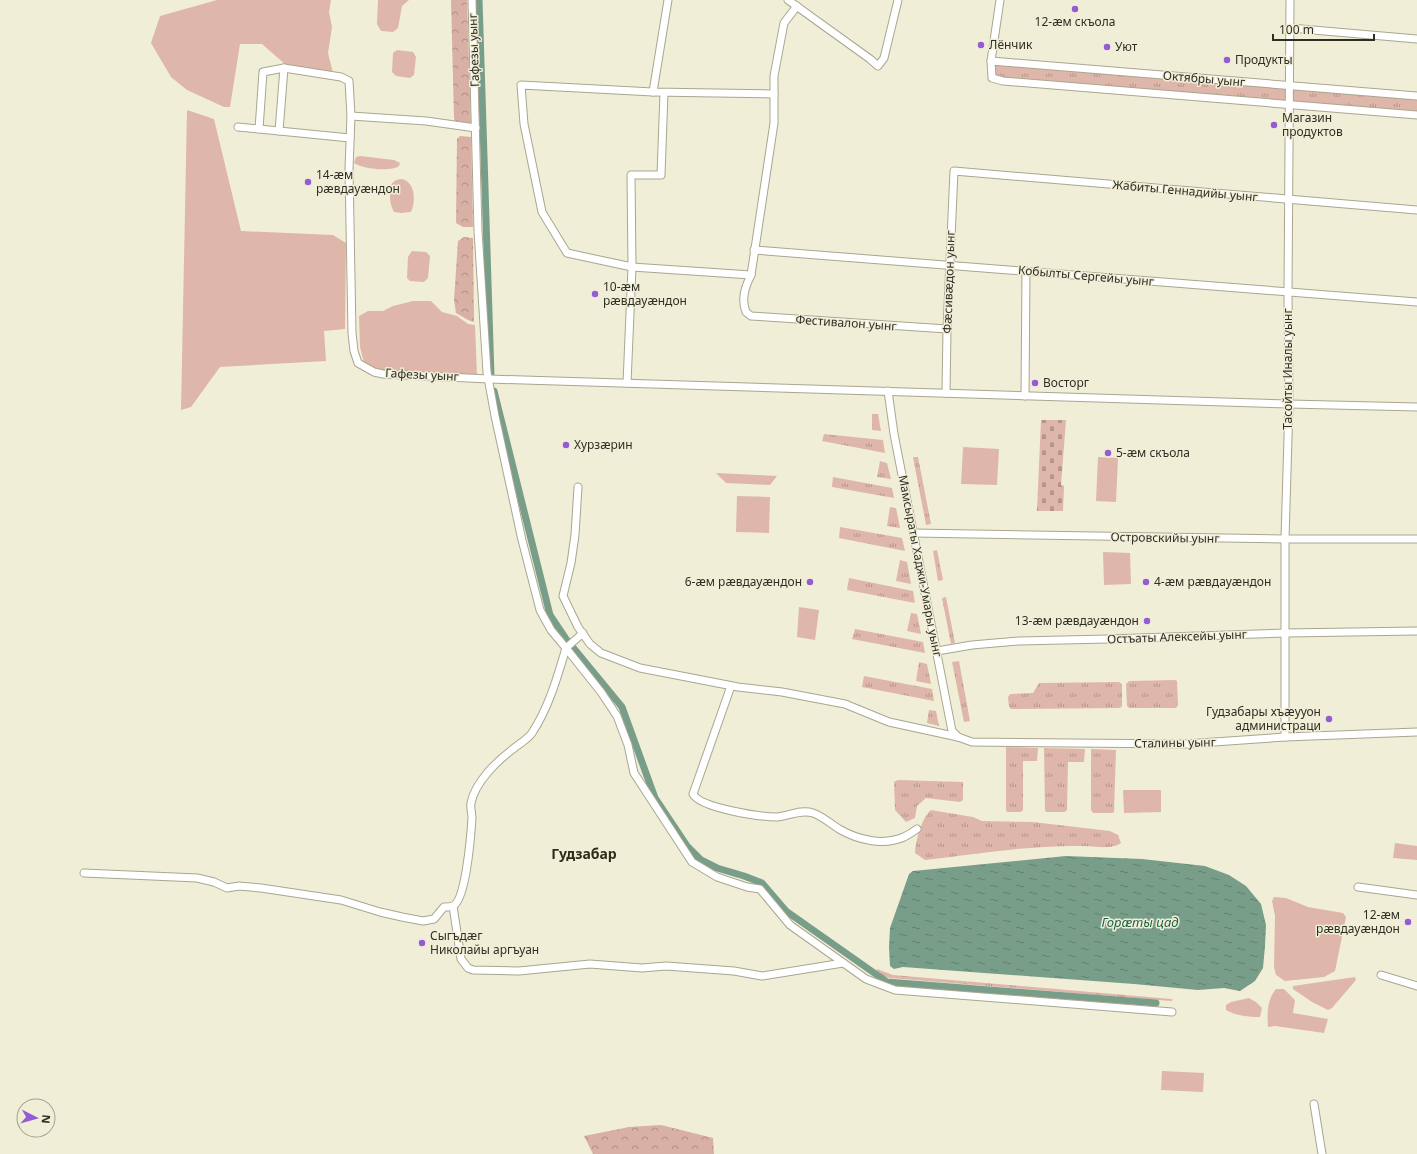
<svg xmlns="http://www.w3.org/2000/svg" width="1417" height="1154" viewBox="0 0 1417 1154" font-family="'Noto Sans',sans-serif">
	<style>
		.grass { fill: #dfb6aa }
		.forest { fill: url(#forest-crowns) }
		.cemetery { fill: url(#cemetery-stones) }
		.park { fill: url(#park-tufts) }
		.water { fill: url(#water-ripples) }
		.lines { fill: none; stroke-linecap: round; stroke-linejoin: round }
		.canal { stroke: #789e8a; stroke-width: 7 }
		.minor-casing { stroke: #a9a690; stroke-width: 9 }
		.minor { stroke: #fff; stroke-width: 7 }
		.poi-dot { fill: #955bd3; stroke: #f1eed7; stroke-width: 1.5 }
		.labels { text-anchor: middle; stroke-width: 3; stroke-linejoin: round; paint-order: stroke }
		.poi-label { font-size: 12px; fill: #2f2e25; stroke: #f1eed7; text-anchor: start }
		.street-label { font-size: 12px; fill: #2f2e25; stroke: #f1eed7 }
		.water-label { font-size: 13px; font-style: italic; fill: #206246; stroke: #f1eed7 }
		.quarter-label { font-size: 14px; font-weight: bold; fill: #2f2c1a; stroke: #f1eed7 }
	</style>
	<defs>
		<pattern id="forest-crowns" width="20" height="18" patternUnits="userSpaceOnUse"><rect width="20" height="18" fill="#d9b0a4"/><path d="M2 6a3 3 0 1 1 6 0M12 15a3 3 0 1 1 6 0" fill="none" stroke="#b09085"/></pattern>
		<pattern id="cemetery-stones" width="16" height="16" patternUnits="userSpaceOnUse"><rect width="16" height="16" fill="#dfb6aa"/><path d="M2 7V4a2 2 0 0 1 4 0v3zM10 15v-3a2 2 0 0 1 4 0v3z" fill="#b5948a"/></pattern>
		<pattern id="park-tufts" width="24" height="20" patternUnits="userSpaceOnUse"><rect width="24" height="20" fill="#dfb6aa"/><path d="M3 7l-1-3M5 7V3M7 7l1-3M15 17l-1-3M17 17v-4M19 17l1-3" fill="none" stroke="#b5948a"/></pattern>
		<pattern id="water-ripples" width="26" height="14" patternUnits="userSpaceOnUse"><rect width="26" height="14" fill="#789e8a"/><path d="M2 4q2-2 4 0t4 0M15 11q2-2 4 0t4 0" fill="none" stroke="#638171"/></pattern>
	</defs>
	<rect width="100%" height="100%" fill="#f1eed7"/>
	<g class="grass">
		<path d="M217 0H331L329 12 332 27 328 53 333 73 293 71 262 44H240L230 107H224L187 90 171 77 151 43 160 16Z"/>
		<path d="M378 0H409L402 6 398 28 393 32 381 31 377 24Z"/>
		<path d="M397 50 413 52 416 57 414 75 410 78 396 76 392 72 393 53Z"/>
		<path d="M187 110 214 119 241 231 333 235 346 243 345 329 324 331 326 361 220 367 191 407 181 410Z"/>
		<path d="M360 156 394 160 400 163 399 166C391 172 362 169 354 163L356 157Z"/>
		<path d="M402 179C415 182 416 201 411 212L401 213 394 212C389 203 389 193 392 183L396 180Z"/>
		<path d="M412 251 426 252 430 256 428 278 424 282 410 281 407 278 408 257Z"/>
		<path d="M413 301H431L442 312 457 316 468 324 475 325 477 377H382L364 363 360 347 359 316 368 311H383L393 306Z"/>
		<path d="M963 447 999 449 997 485 961 484Z"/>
		<path d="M1098 457 1118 458 1116 502 1096 501Z"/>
		<path d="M716 473 777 476 770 485 726 483Z"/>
		<path d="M737 496 770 497 769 533 736 532Z"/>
		<path d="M1103 552 1130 553 1131 584 1104 585Z"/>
		<path d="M799 607 819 610 815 640 797 637Z"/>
		<path d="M1123 790H1161V812L1124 813Z"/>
		<path d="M1395 843 1417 846V860L1393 858Z"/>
		<path d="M1274 897 1286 898 1308 907 1343 913 1346 917 1335 971 1324 977 1285 981 1276 975 1274 967 1275 916 1272 901Z"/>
		<path d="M1355 977 1356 980 1332 1008 1328 1010 1312 1002 1293 989V986Z"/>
		<path d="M1276 989H1284L1295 1000 1293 1013 1328 1019 1324 1033 1275 1026 1268 1027C1267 1012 1267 1000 1276 989Z"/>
		<path d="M1249 998 1256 1002 1262 1008 1260 1017C1248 1017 1237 1016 1226 1010V1005L1231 1002Z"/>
		<path d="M1162 1071 1204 1073 1203 1092 1161 1090Z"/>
	</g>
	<g class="forest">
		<path d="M451 0H467L471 127 458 126 454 118Z"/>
		<path d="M460 136 471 137 473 227H463L456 223 457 139Z"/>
		<path d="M464 237 473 238 474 322 468 320 456 313 454 300 458 241Z"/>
		<path d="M661 1125 713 1138 714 1154H593L584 1136 629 1127Z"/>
	</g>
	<path class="cemetery" d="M1041 420H1066L1061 485 1064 486 1063 511H1037Z"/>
	<g class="park">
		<path d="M997 64 1285 88 1287 89V101L1004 78 996 77 995 65Z"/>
		<path d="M1294 88 1417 98V113L1292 102 1293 89Z"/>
		<path d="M872 414H878L881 431 872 430Z"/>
		<path d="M824 434 883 440 885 453 822 441Z"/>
		<path d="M913 457H918L931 524 926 525Z"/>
		<path d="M880 461 887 463 891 479 877 477Z"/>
		<path d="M833 477 892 488 894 498 832 487Z"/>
		<path d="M890 507 896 508 900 528 887 526Z"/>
		<path d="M840 527 902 538 905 551 839 538Z"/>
		<path d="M937 550 943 580 938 581 933 551Z"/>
		<path d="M900 560 907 562 911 584 896 581Z"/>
		<path d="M849 578 913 591 915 603 847 590Z"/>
		<path d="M946 597 955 643 951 644 942 598Z"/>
		<path d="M911 613 917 614 921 634 907 631Z"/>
		<path d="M855 629 923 642 925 653 852 639Z"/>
		<path d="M959 661 970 721 964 722 952 662Z"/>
		<path d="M919 662 927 664 931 684 916 681Z"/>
		<path d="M864 676 932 689 934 701 862 687Z"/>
		<path d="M1175 680 1177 681 1178 705 1176 708H1129L1127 706 1126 684 1129 681Z"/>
		<path d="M1119 682 1122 684V706L1120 708 1011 709 1009 707 1008 697 1010 694 1033 693 1039 683Z"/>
		<path d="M929 710 936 711 939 726 927 723Z"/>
		<path d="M1006 747 1038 748 1037 761H1023V810L1021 812H1007L1006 810Z"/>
		<path d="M1044 748 1085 749 1084 762H1068L1067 810 1065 812H1046L1045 810Z"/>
		<path d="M1091 749 1116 750 1114 812 1112 813H1093L1091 810Z"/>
		<path d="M898 780 963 782V800L960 802 926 798 917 806 915 818 906 822 895 810 894 782Z"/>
		<path d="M931 810 973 817 982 821 1033 822 1110 831 1118 835 1121 843C1112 850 1094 846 1083 846 1030 845 977 854 925 860L915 853C916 840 921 819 931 810Z"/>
		<path d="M877 969 893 975 1171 999 1173 1000 1171 1001 890 978 884 977 876 972Z"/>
	</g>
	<path class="water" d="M1066 856 1142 859 1205 866 1229 875 1246 886 1261 904 1266 925 1265 946 1263 968 1255 981 1240 991 1224 988 1198 990 1134 984 903 967 894 969 890 966 889 947 890 928 909 874 913 871Z"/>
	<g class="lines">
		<g class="canal">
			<path d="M479 0 491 376"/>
			<path d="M494 391 550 615 566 639 622 707 655 798 687 846 701 860 717 868 744 876 762 883 786 911 887 982 1156 1003"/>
		</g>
		<g class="minor-casing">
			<g id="minor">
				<path d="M472 0 478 231 487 372 495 416 522 540 540 610 551 630 566 648 583 633"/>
				<path d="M788 0 870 59 878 66 884 58 898 0"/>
				<path d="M1000 0 991 61 992 78 1003 81 1417 115"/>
				<path d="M797 6 784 23 774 76V123L751 275C745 287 741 299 746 312L751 316 767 317 947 329"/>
				<path d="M1290 28 1417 39"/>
				<path d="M991 61 1417 96"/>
				<path d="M653 92 668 0"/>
				<path d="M351 116 426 121 476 128"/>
				<path d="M238 127 350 138"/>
				<path d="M259 129 263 72 284 68 341 77 349 81 351 116 349 169 352 333 354 351 358 363 374 372 383 374 489 379 1289 404 1417 407"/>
				<path d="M279 131 284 68"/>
				<path d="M754 250 1417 302"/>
				<path d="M751 275 632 267 567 253 542 212 524 124 521 85 653 92 774 94"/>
				<path d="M627 383 632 267 631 175H661L664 93"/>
				<path d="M888 391 894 434 952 731 958 737"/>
				<path d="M946 393 947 329 954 171 1417 210"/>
				<path d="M1025 396 1026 271"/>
				<path d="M578 487 575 535 571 563 563 596 578 627 590 644 601 653 640 668 738 687 782 692 845 704 889 722 958 737 972 742 1185 744 1285 737 1417 732"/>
				<path d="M914 533 1285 539H1417"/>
				<path d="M566 648 601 692 617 716 628 745 634 773 692 862 717 877 747 887 760 889 790 925 866 979 895 990 1172 1012"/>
				<path d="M937 651 972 645 1019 641 1108 639 1286 633 1417 631"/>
				<path d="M731 686 693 794C700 808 760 817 777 817 788 816 801 809 813 813 822 816 831 824 839 829 858 840 883 846 904 837 908 835 913 832 917 829"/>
				<path d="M1285 737V539L1289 404 1288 292 1290 0"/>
				<path d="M84 873 197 878 214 882 227 888 239 886 261 888 341 900 380 912 402 917 423 921 434 919 444 907C446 907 451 907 453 906 466 900 471 833 472 818 472 813 470 808 471 803 475 782 497 761 513 749 519 744 528 739 532 733 549 707 557 678 566 648"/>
				<path d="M1358 887 1417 895"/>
				<path d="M453 906 461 959 468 968 473 970 519 971 590 964 642 968 666 966 734 971 762 976 843 963"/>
				<path d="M1381 975 1417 986"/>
				<path d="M1314 1104 1322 1154"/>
			</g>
		</g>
		<use href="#minor" class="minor"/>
	</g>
	<g class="poi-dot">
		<circle cx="1075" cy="9" r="4"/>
		<circle cx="981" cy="45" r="4"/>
		<circle cx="1107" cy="47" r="4"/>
		<circle cx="1227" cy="60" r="4"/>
		<circle cx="1274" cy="125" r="4"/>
		<circle cx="308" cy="182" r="4"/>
		<circle cx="595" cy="294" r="4"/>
		<circle cx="1035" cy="383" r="4"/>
		<circle cx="566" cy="445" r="4"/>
		<circle cx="1108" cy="453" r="4"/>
		<circle cx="810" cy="582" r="4"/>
		<circle cx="1146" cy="582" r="4"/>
		<circle cx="1147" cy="621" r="4"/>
		<circle cx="1329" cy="719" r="4"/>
		<circle cx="1408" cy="922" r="4"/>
		<circle cx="422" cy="943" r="4"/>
	</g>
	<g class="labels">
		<g class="poi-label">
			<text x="1075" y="26" text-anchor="middle">12-æм скъола</text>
			<text x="989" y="49">Лёнчик</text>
			<text x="1115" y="51">Уют</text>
			<text x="1235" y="64">Продукты</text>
			<text x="1282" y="122">Магазин<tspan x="1282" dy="14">продуктов</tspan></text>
			<text x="316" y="179">14-æм<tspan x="316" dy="14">рӕвдауӕндон</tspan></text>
			<text x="603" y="291">10-æм<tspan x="603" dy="14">рӕвдауӕндон</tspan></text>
			<text x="1043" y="387">Восторг</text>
			<text x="574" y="449">Хурзæрин</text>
			<text x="1116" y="457">5-æм скъола</text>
			<text x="802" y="586" text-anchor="end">6-æм рӕвдауӕндон</text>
			<text x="1154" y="586">4-æм рӕвдауӕндон</text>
			<text x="1139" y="625" text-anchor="end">13-æм рӕвдауӕндон</text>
			<text x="1321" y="716" text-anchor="end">Гудзабары хъæууон<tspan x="1321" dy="14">администраци</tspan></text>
			<text x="1400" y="919" text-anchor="end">12-æм<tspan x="1400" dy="14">рӕвдауӕндон</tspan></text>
			<text x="430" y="940">Сыгъдæг<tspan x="430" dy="14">Николайы аргъуан</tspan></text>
		</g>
		<g class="street-label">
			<text transform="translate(474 50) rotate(-92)" y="4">Гафезы уынг</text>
			<text transform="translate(1204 79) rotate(5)" y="4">Октябры уынг</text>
			<text transform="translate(1185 191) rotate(5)" y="4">Жабиты Геннадийы уынг</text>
			<text transform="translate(1086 276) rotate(5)" y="4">Кобылты Сергейы уынг</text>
			<text transform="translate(949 282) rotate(-88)" y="4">Фæсивæдон уынг</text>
			<text transform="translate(846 323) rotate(4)" y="4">Фестивалон уынг</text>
			<text transform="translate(1288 369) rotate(-90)" y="4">Тасойты Иналы уынг</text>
			<text transform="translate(422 375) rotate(3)" y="4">Гафезы уынг</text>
			<text transform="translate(1165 538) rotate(1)" y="4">Островскийы уынг</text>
			<text transform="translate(920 566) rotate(79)" y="4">Мамсыраты Хаджи-Умары уынг</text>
			<text transform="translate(1177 637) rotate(-2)" y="4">Остъаты Алексейы уынг</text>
			<text transform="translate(1175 743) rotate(-1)" y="4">Сталины уынг</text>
		</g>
		<g class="water-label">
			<text x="1140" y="927">Горӕты цад</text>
		</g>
		<g class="quarter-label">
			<text x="584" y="859">Гудзабар</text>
		</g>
	</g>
	<g transform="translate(36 1118) rotate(96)"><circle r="19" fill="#f1eed7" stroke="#a3a190"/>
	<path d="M0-3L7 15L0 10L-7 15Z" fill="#955bd3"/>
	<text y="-6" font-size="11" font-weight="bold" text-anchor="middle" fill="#2f2e25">N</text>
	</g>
	<path d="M1273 34v6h101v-6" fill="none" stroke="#2f2e25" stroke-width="2"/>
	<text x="1279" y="34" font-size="12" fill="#2f2e25" stroke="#f1eed7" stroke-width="3" paint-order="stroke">100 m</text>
</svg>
